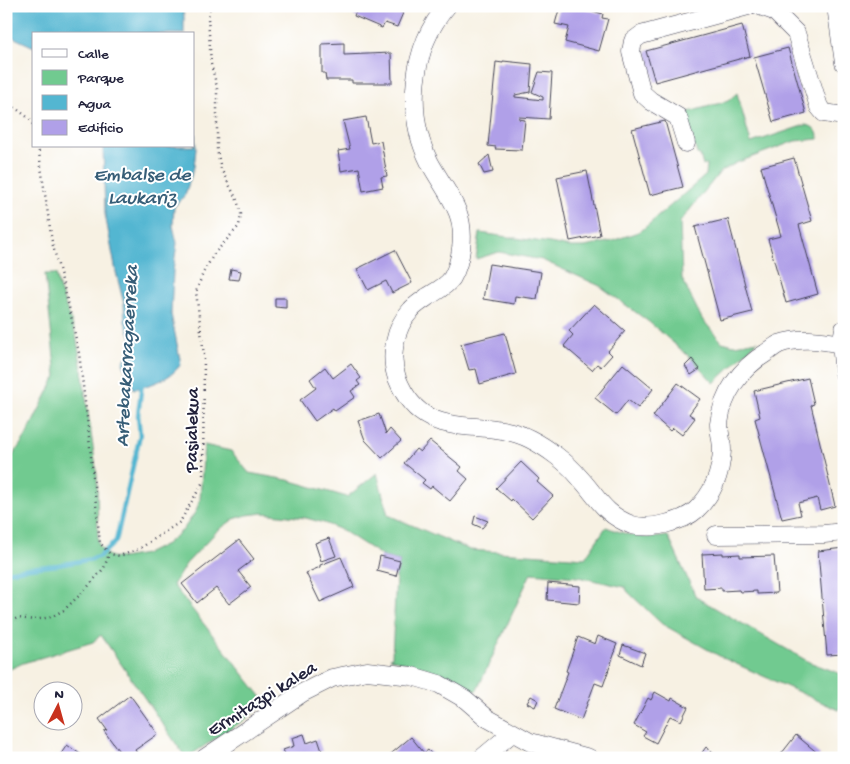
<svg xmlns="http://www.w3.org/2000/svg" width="850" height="764" viewBox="0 0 850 764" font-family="'Gochi Hand',sans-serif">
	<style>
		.green { fill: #71ca90; stroke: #4a7666 }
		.water { fill: #53b6d1; stroke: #3a6c86 }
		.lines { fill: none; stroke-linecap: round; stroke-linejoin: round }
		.stream { stroke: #53b6d1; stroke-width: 4.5 }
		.building { fill: #b0a0e8 }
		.street-casing { stroke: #424154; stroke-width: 19 }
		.path { stroke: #424154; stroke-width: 2.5; stroke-dasharray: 1 4; stroke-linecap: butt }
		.street { stroke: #fff; stroke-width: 18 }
		.labels { text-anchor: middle; stroke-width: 4; stroke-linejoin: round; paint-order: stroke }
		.street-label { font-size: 19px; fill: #22223b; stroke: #fff }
		.water-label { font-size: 20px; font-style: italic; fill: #365d77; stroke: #fff }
	</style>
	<rect width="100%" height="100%" fill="#fff"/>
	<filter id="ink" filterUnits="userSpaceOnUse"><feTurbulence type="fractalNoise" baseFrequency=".02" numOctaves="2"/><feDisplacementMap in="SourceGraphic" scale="10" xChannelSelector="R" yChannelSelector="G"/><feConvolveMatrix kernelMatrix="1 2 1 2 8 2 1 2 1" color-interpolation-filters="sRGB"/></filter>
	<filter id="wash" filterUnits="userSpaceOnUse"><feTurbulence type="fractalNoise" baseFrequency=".0096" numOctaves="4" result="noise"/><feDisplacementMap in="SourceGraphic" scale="20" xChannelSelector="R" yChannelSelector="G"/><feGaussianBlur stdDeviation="1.12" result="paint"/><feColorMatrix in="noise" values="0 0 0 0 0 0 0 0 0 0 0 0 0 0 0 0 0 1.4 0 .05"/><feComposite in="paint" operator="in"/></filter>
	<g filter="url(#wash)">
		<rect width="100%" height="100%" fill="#f7f1e3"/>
		<g class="green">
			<path d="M737 93 751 143 805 125C814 126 817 130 819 139L795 141 736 163 720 172 680 222 682 279 702 319 722 342 734 345 758 341 714 383 692 359 649 322 600 286 542 260 499 252 476 259 480 233 550 243 570 247H585L612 241 641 231 706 175 707 164 703 166 700 155 697 154 685 113 728 101Z"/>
			<path d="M45 274H56L59 287 76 335 82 370 97 475 98 543 104 553 111 557 121 558 146 554 166 544 183 530 196 511 200 500 204 445 231 451 249 473 288 480 347 497 377 473 388 515 470 550 585 558 606 527C627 535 645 540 668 536L696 597 809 662 844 675V699L839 710 723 658 662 624 628 592 625 587 578 577 531 573 477 690 474 691C456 681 440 672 420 666 410 663 400 663 390 658L392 657 396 576 400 561 384 557 342 530 324 523 306 518 263 513 247 515 234 519 217 531 186 564 173 585 264 700 265 703 244 720 186 758 101 635 93 642 23 663 6 671V466L26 436 56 376Z"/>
		</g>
		<g class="water">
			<path d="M6 6H182L184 16V34H34V47L6 34Z"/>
			<path d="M194 112 196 149 194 167 185 195 174 207 173 226 177 243 173 271 171 314 181 364C171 379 152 385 134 389L127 374 123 363 132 346 131 337 125 322 124 304 116 272 105 214 103 146H194Z"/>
		</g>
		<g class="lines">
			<path class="stream" d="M6 572 30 568 58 565 92 559 100 556 116 541 140 435 138 415 142 383"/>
		</g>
		<g id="blocks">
			<g class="building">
				<path d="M358 6H395L394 9 403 13 397 27 385 23 382 28 354 16Z"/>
				<path d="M560 6 572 8 573 6H575L603 14 602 18 608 19 599 51 565 42 569 27 555 24Z"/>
				<path d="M742 25 750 56 655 82 646 51Z"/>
				<path d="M344 43V55L391 53 392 83H352V80H326L325 73H322V44Z"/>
				<path d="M788 48 806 113 773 122 754 57Z"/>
				<path d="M503 61 532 64 530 92 515 95V97L543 100V97L532 92 539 72 552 73 549 119 519 117V119L525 120 522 150 495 149 496 147 488 146 496 62 503 63Z"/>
				<path d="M366 117 371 143 381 141 387 176 381 177 383 187 363 191 359 168 341 171 338 151 350 149 343 121Z"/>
				<path d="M665 121 683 187 650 195 632 129Z"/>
				<path d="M489 155 493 172 484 174 479 164Z"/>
				<path d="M794 158 812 221 799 225 818 294 786 303 768 239 781 236 761 167Z"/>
				<path d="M587 171 600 235 570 241 557 177Z"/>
				<path d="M728 219 752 312 720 320 695 227Z"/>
				<path d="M395 250 412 283 392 293 386 281 368 290 357 269Z"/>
				<path d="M489 264 541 272 537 299 515 296 514 304 483 299Z"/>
				<path d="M231 269 241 271 239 280 229 279Z"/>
				<path d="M275 298H286V308L275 307Z"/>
				<path d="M594 304 625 331 608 351 612 355 601 367 597 364 592 370 564 346 573 335 569 331Z"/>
				<path d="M505 333 516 374 480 384 476 369 469 370 461 344Z"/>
				<path d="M692 359 700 369 691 375 685 366Z"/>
				<path d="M351 364 361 378 357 381 360 385 351 391 355 397 335 411 333 408 315 421 300 400 316 388 310 379 325 367 333 378Z"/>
				<path d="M623 364 653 389 638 408 628 400 616 415 595 398Z"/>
				<path d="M808 378 814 404 811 405 835 506 820 510 817 498 798 503 801 515 782 519 755 419 760 417 754 391Z"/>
				<path d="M678 383 700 399 689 414 695 418 682 435 673 428 670 431 653 416Z"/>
				<path d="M379 414 386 434 390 429 401 441 382 458 365 440 358 421Z"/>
				<path d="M430 441 462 467 459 471 468 479 450 501 432 486 430 489 422 483 425 480 404 463 416 449 420 452Z"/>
				<path d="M521 462 539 479 537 482 553 496 532 518 512 499 511 501 496 488Z"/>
				<path d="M475 516 488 521 482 528 473 524Z"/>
				<path d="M329 538 336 556 321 561 315 543Z"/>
				<path d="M239 540 254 559 238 571 251 587 229 604 216 588 197 603 182 584Z"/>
				<path d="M844 548V654L827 655 818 551Z"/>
				<path d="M723 553V555L740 554V557L774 556 777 593 757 594V591L740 592 739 590 722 591V588L704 589 702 554Z"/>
				<path d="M380 556 400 561 396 576 377 571Z"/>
				<path d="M341 557 354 587 320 602 306 573 320 567V565Z"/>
				<path d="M548 583 580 586 579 603 547 600Z"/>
				<path d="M598 636 617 644 614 651 615 652 603 686 595 683 581 720 554 709 568 672 566 671 578 637 595 644Z"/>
				<path d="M623 645 645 653 641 665 620 655Z"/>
				<path d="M655 692 671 701 672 698 688 707 681 721 670 716 656 743 643 736 646 732 634 725 648 698 651 700Z"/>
				<path d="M130 695 158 734 135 750 140 758H124L104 731 107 730 99 719Z"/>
				<path d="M531 696 538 700 535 707 527 703Z"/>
				<path d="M304 734 307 743 318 739 322 751 311 755 312 758H282L286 756 283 750 294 746 292 738Z"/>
				<path d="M796 735 820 755 818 758H778Z"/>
				<path d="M411 737 424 753 428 750 435 758H386Z"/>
				<path d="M67 745 86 758H58Z"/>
				<path d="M706 747 719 758H698Z"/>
			</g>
		</g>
	</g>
	<g filter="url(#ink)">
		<use href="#blocks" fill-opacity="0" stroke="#424154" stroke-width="1"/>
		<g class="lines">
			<g class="street-casing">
				<g id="street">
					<path d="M447 6C411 47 405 115 430 163 439 180 451 195 458 213 465 232 462 260 452 278 447 286 435 292 427 297 422 301 415 305 411 310 395 327 389 356 397 378 424 447 481 414 530 439 546 447 568 463 579 477 597 496 604 515 632 525 649 530 683 522 696 510 713 494 721 473 722 450 722 441 719 432 719 424 722 394 741 368 766 353 770 350 775 346 779 344 799 337 821 340 841 344"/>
					<path d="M760 6 774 11 796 33 819 107 824 113 844 116"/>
					<path d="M836 6 844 63"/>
					<path d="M686 143 678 117 651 101 642 93 631 52 633 41 641 35 748 6"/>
					<path d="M844 329 841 344 844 373"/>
					<path d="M716 535 824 534 844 532"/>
					<path d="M205 758 302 693 332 678 367 671 412 676 439 684 465 699 487 718 530 742 589 758"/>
					<path d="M482 758 512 733"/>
				</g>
			</g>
			<g class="path">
				<path d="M6 101 30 119 34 127"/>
				<path d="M38 146 52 242 69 307 79 353 87 418 100 543 110 554 120 556 139 549 180 522 203 482 204 355 196 292 203 273 214 254 239 226 241 214 237 200 221 169 217 150V87L211 64 208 18 210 6"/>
				<path d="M6 623 18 618 34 620 51 617 64 610 85 590 104 568 109 554"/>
			</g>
			<use href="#street" class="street"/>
		</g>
	</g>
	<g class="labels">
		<g class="street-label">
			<text transform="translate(190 430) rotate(-89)" y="7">Pasialekua</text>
			<text transform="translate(261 697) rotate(-32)" y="7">Ermitazpi kalea</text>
		</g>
		<g class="water-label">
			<text x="142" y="180">Embalse de<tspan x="142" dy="23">Laukariz</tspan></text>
			<text transform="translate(125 356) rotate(-87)" y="7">Artebakarragaerreka</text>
		</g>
	</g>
	<rect width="850" height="764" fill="none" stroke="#fff" stroke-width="25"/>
	<rect x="32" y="32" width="162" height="115" fill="#ffffff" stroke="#a7a7b1"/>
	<rect x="42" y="49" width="25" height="8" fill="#ffffff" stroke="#a7a7b1"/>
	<text x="78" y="58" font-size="15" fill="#22223b">Calle</text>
	<rect x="42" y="70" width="25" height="15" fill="#71ca90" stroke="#a7a7b1"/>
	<text x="78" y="82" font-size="15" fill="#22223b">Parque</text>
	<rect x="42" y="95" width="25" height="15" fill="#53b6d1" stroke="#a7a7b1"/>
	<text x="78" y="108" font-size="15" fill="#22223b">Agua</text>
	<rect x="42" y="120" width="25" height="15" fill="#b0a0e8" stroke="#a7a7b1"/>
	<text x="78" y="132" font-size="15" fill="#22223b">Edificio</text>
	<g transform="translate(58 706) rotate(6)"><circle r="24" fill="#ffffff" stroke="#a7a7b1"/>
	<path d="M0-4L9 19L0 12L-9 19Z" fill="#c8321e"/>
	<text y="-8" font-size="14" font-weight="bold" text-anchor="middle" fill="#22223b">N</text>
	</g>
</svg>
